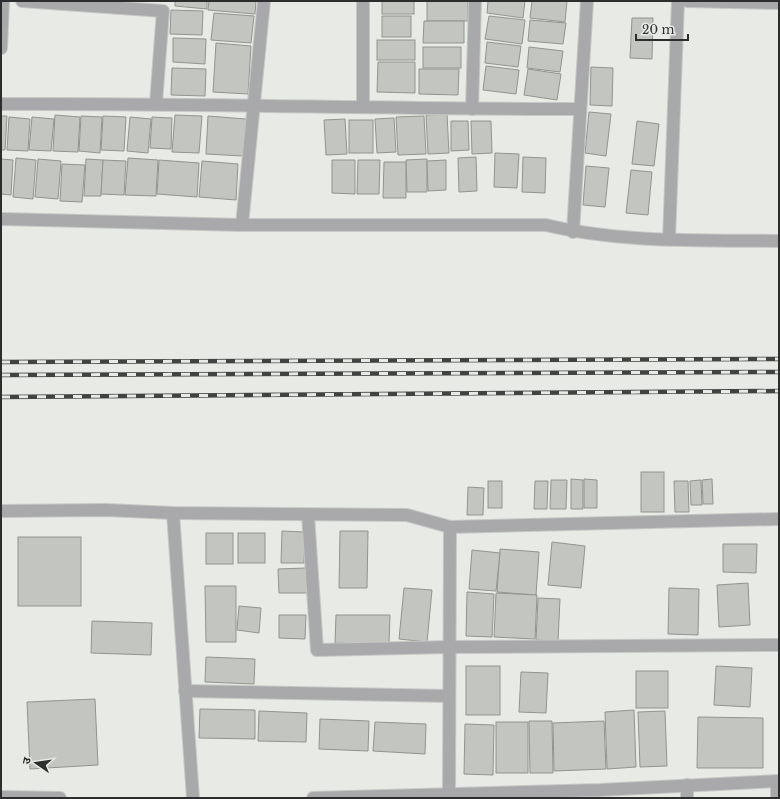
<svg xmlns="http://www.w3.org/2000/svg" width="780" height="799" viewBox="0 0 780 799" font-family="'Libre Baskerville','Noto Sans Devanagari',serif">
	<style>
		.building { fill: #c3c5c0; stroke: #929490 }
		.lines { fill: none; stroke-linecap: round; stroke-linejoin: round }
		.minor-casing { stroke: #c6c8c5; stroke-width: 14 }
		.minor { stroke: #a9a8aa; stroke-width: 12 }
		.rail-casing { stroke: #424341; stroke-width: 4.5 }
		.rail { stroke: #e8eae6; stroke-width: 3; stroke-dasharray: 9; stroke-linecap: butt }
	</style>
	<rect width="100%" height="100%" fill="#e8eae6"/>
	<g class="building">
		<path d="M175 1H207V9L175 6Z"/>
		<path d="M209 1H256L255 14 208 10Z"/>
		<rect x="382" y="1" width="32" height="13"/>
		<rect x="427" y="1" width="41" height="20"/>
		<path d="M488 1H525L523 18 487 13Z"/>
		<path d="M532 1H567L565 22 530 18Z"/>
		<path d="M171 10 203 11 202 35 170 34Z"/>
		<path d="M214 13 254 16 251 43 211 40Z"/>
		<rect x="382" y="16" width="29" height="21"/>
		<path d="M489 16 525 20 522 44 485 39Z"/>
		<path d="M632 18H653L652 59 630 58Z"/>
		<path d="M530 20 566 23 563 44 528 41Z"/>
		<path d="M424 21H464V43H423Z"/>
		<path d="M173 38 206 39 205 64 173 62Z"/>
		<rect x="377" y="40" width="38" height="20"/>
		<path d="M487 42 521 46 518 67 485 63Z"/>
		<path d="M216 43 251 46 248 94 213 92Z"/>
		<rect x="423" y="47" width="38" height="21"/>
		<path d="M529 47 563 51 560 72 527 68Z"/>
		<path d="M378 62H415V93L377 92Z"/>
		<path d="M486 66 519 70 516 94 483 90Z"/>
		<path d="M591 67 613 68 612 106 590 105Z"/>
		<path d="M172 68 206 69 205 96 171 95Z"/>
		<path d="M419 69H459L458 95 419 94Z"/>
		<path d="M528 69 561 74 557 100 524 95Z"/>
		<path d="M589 112 611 114 606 156 585 153Z"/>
		<path d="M447 114 449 153 428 154 426 115Z"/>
		<path d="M55 115 80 117 78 152 53 151Z"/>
		<path d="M175 115 202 116 199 153 172 152Z"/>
		<path d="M1 116H7L5 150H1Z"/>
		<path d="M81 116 102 117 100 153 79 151Z"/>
		<path d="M103 116 126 117 124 151 101 150Z"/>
		<path d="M208 116 246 119 243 156 206 154Z"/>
		<path d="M424 116 426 154 398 155 396 117Z"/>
		<path d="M9 117 30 119 28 151 7 150Z"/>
		<path d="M32 117 54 119 51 151 29 150Z"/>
		<path d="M130 117 151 119 148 153 127 151Z"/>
		<path d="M152 117 172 118 171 149 150 148Z"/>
		<path d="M394 118 396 152 377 153 375 119Z"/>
		<path d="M345 119 347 154 326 155 324 120Z"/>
		<rect x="349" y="120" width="24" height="33"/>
		<path d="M451 121H468L469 150 451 151Z"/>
		<path d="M471 121H491L492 153 472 154Z"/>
		<path d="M637 121 659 124 654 166 632 164Z"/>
		<path d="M495 153 519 154 517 188 494 187Z"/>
		<path d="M476 157 477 191 459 192 458 158Z"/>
		<path d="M523 157 546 158 545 193 522 192Z"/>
		<path d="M16 158 36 160 33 199 13 197Z"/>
		<path d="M128 158 158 160 156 196 125 195Z"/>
		<path d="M1 159 13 160 11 195 1 194Z"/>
		<path d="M38 159 61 161 58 199 35 197Z"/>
		<path d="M86 159 103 160 101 196H84Z"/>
		<path d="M427 159V192H407L406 160Z"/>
		<path d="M103 160 126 161 124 195 101 194Z"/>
		<path d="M159 160 199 163 197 197 157 194Z"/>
		<path d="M332 160H355V194L332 193Z"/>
		<path d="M358 160H380L379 194H357Z"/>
		<path d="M446 160V190L428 191 427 161Z"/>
		<path d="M202 161 238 164 236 200 199 197Z"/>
		<path d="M384 162H406V198H383Z"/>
		<path d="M62 164 85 165 82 202 60 201Z"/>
		<path d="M586 166 609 168 605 207 583 205Z"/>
		<path d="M631 170 652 172 648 215 626 213Z"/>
		<rect x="641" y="472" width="23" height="40"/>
		<path d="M571 479 583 480V509H571Z"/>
		<path d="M584 479 597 480V508H584Z"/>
		<path d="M712 479 713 504H703L702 480Z"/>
		<path d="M551 480H567L566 509H550Z"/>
		<path d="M701 480 702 505H691L690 481Z"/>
		<rect x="488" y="481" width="14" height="27"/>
		<path d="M535 481H548L547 509H534Z"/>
		<path d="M674 481H688L689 512H675Z"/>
		<path d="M468 487 484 488 483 515H467Z"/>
		<path d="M282 531 305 532 304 563H281Z"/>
		<path d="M340 531H368L367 588H339Z"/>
		<rect x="206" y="533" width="27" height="31"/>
		<rect x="238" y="533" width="27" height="30"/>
		<rect x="18" y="537" width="63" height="69"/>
		<path d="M552 542 585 546 581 588 548 585Z"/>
		<path d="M723 544H757L756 573 723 572Z"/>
		<path d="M500 549 539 552 536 595 497 592Z"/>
		<path d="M472 550 500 553 496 591 469 589Z"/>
		<path d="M306 568 307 593H279L278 569Z"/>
		<path d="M748 583 750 625 719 627 717 585Z"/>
		<path d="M205 586H236V642H206Z"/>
		<path d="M404 588 432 590 427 642 399 639Z"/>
		<path d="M669 588 699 589 698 635 668 634Z"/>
		<path d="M467 592 494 594 492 637 466 636Z"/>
		<path d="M496 593 537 595 535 639 494 637Z"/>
		<path d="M538 598 560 599 558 641 536 640Z"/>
		<path d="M239 606 261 608 259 633 237 630Z"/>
		<path d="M279 615H306L305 639 279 638Z"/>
		<path d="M336 615H390L389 643H335Z"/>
		<path d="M92 621 152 623 151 655 91 653Z"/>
		<path d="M206 657 255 659 254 684 205 682Z"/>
		<rect x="466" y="666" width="34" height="49"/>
		<path d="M716 666 752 668 750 707 714 705Z"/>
		<rect x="636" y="671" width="32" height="37"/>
		<path d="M521 672 548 673 546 713 519 712Z"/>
		<path d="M95 699 98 765 30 769 27 702Z"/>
		<path d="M200 709 255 710V739L199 738Z"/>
		<path d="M634 710 636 767 607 769 605 712Z"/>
		<path d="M259 711 307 713 306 742 258 741Z"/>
		<path d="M665 711 667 766 640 767 638 712Z"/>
		<path d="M698 717 763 718V768H697Z"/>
		<path d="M320 719 369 721 368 751 319 749Z"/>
		<path d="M529 721H552L553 773H530Z"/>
		<path d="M604 721 606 769 554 771 553 723Z"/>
		<path d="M375 722 426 724 425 754 373 751Z"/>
		<rect x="496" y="722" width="32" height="51"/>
		<path d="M465 724 494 725 493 775 464 774Z"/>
	</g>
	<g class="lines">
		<g class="minor-casing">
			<g id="minor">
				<path d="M22 1 163 11 156 103"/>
				<path d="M687 1 779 3"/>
				<path d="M1 48 3 1"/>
				<path d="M1 104C194 103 387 109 579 109"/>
				<path d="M363 106V1"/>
				<path d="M472 109 475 1"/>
				<path d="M1 219 242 225H546C620 243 703 240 779 241"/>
				<path d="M242 225 264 1"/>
				<path d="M573 232 587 1"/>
				<path d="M669 239 678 1"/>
				<path d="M1 511 106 510 173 513 407 515 450 527 779 519"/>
				<path d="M173 513 193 798"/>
				<path d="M308 515 317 650 449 647 779 645"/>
				<path d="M185 691 449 696"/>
				<path d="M777 781V798"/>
				<path d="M449 794 450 527"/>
				<path d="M1 797 60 798"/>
				<path d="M313 798 600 790 779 781"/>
				<path d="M687 798V785"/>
			</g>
		</g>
		<use href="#minor" class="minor"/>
		<g class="rail-casing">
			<g id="rail">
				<path d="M1 362 779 359"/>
				<path d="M1 375 779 372"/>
				<path d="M1 397 779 391"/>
			</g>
		</g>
		<use href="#rail" class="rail"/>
	</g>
	<rect width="780" height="799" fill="none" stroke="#2c2d2c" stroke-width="4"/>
	<g transform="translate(36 763) rotate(283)" stroke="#e8eae6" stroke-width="3" paint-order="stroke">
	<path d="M0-3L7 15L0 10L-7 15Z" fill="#2c2d2c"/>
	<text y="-6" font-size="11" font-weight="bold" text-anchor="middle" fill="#2c2d2c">उ</text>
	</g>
	<path d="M636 34v6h52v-6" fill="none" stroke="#2c2d2c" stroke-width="2"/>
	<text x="642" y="34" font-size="12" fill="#2c2d2c" stroke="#e8eae6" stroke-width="3" paint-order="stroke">20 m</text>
</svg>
